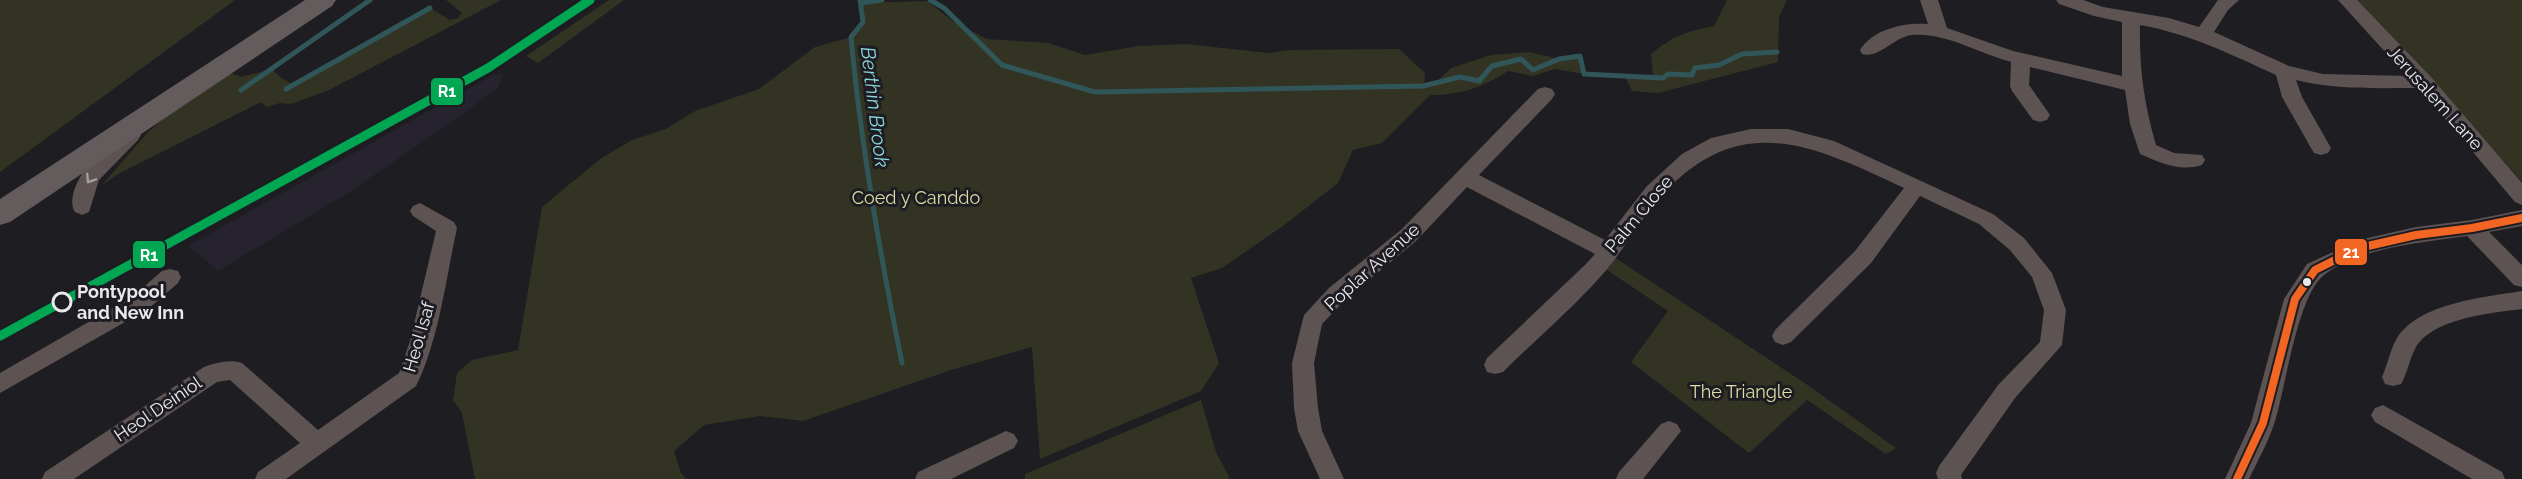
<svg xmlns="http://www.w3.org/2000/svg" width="2522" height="479" viewBox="0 0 2522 479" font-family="Raleway,sans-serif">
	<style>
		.built { fill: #26232e }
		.green { fill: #333324 }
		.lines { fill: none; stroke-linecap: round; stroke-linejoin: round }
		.stream { stroke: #305659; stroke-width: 5 }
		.minor { fill: #5d5353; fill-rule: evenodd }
		.highway { fill: #645b5c; fill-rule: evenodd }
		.bus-1-casing { stroke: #1d1c22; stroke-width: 12 }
		.bus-1 { stroke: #f26522; stroke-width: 8 }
		.rail-1-casing { stroke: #1d1c22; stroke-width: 14 }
		.rail-1 { stroke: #00a651; stroke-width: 9 }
		.oneway { stroke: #a39ea0 }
		.bus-dot { fill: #e9e8ed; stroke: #1d1c22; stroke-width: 2 }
		.stop-dot { fill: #1d1c22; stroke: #e9e8ed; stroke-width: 3 }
		.labels { text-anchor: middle; stroke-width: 6; stroke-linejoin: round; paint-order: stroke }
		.street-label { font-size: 18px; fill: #e9e8ed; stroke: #1d1c22 }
		.park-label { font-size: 18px; fill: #dbdda3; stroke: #1d1c22 }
		.stop-label { font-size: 18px; font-weight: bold; fill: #e9e8ed; stroke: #1d1c22; text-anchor: start }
		.water-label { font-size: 20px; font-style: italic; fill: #8ad7db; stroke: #1d1c22 }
		.line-badge { stroke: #1d1c22; stroke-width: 2 }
		.badge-label { font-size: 16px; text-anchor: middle; font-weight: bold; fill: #fff }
	</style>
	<rect width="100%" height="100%" fill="#1e1d21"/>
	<path class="built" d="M495 74 503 75 498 88 437 132 348 193 218 271 188 246Z"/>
	<g class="green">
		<path d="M0 0H235L0 172Z"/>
		<path d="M446 0H501L329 90 291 104 280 103 267 107 261 102 120 173 102 185 148 132 182 103 230 72 241 77 272 69 279 76 293 85 430 8 450 20 458 18 462 13Z"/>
		<path d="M609 0H624L538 63 526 56Z"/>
		<path d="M1727 0H1787L1779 17 1778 62 1658 93 1632 91 1625 76 1653 78 1651 54C1675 35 1684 32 1714 26Z"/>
		<path d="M2355 0H2522V182L2447 97Z"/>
		<path d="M927 1 954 22 987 39 1048 43 1085 55 1139 46 1186 44 1268 53 1290 50 1399 49 1425 73 1424 86 1437 82 1451 68 1491 55 1529 52 1559 59 1580 56 1584 74 1555 69 1533 76 1508 71C1483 87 1461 95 1430 95L1382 143 1353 150 1338 183 1287 223 1222 268 1191 278 1219 363 1201 391 1040 459 1032 347 951 370 803 421 760 416 704 425 674 451 681 473 686 479H475L462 413 453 400 457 373 472 360 518 350 542 207 600 159 632 140 666 129 695 111 759 89 815 47 851 37 863 22 861 3Z"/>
		<path d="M1614 257 1809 386 1896 448 1886 454 1807 400 1749 453 1631 362 1668 311 1604 268Z"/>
		<path d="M1201 400 1216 452 1230 479H1025V474Z"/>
	</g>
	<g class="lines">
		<g class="stream">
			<path d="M860 0 863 22 851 37C861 147 880 255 902 363"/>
			<path d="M930 0 944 8 1002 65 1095 92 1423 86 1460 77 1479 81 1492 66 1521 59 1533 70 1559 59 1580 56 1584 74 1663 78 1668 74 1692 75 1695 68 1719 65 1742 54 1777 52"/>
			<path d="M861 3 882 0"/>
			<path d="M286 89 430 8"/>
			<path d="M241 90 370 0"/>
		</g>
		<g class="minor">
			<path d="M1920 0H1938L1947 28 2013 51 2122 76V22L2094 16 2059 4 2056 0H2083L2103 7 2169 18 2199 27 2218 0H2239L2228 10 2214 32 2289 66 2323 74 2407 76 2338 0H2357L2431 77 2522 183V205L2515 202 2419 88C2377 88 2337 90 2296 80L2302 97 2331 148 2328 153 2321 155 2314 153 2311 148 2282 97 2276 75C2230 54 2190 34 2140 25 2139 67 2144 104 2156 145L2174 153 2202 155 2205 160 2202 165C2179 172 2161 163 2140 154L2130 124 2125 90 2030 67 2029 85 2050 115 2047 120 2040 122 2033 120 2012 91 2010 86 2011 62C1980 54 1947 33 1913 35 1894 36 1880 59 1862 54L1860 50C1873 29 1904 22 1928 24Z"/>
			<path d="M1545 87 1552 89 1555 94 1552 99 1479 175 1605 240 1647 186 1682 154 1711 138 1751 129H1788L1834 141 1993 214 2024 238 2052 273 2066 310 2062 345 2015 398 1961 475 1962 479H1938L1936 473 1939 466 1999 384 2040 342 2044 310 2032 277 2010 250 1979 224 1920 196 1871 263 1791 342 1783 345 1775 342 1772 336 1775 330 1855 251 1904 188C1813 145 1740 109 1661 196 1639 221 1623 252 1601 276 1571 310 1535 340 1503 372L1495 374 1487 372 1484 365 1487 358 1586 264 1595 254 1467 187 1416 241 1345 300 1322 324 1314 363 1318 408 1322 431 1344 479H1320L1298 431 1294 408 1292 363 1304 315 1329 288 1402 229 1538 89Z"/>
			<path d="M131 128 138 130 141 135 138 140 99 180 89 212 82 215 75 212C61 188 108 135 131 128Z"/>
			<path d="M420 203 454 222 457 228C446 278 439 340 416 386L286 479H255L258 472 300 443 230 380 217 382 74 479H42L45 472 204 367C216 363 230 359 242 363L318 430 399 373 410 341 436 231 413 216 410 211 413 206Z"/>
			<path d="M2522 210V226L2489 232 2522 265V287L2514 285 2467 236C2424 242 2358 248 2324 275 2297 296 2286 387 2275 421 2269 441 2258 460 2249 479H2225L2251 423 2284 299 2307 264 2359 240 2416 227 2472 220Z"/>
			<path d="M170 269 178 271 181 277 178 283 148 309 0 393V373L132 297 162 271Z"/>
			<path d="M2522 291V309C2492 313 2431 318 2415 349 2409 360 2408 372 2401 384L2393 386 2385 384 2382 377C2388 364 2390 350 2397 338 2419 303 2485 297 2522 291Z"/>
			<path d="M2383 405 2502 472 2505 479H2472L2375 422 2371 415 2375 408Z"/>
			<path d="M1669 421 1677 424 1681 431 1643 479H1616L1619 472 1661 424Z"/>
			<path d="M1006 431 1014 434 1018 441 1014 448 951 479H915L918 472Z"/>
		</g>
		<path class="highway" d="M305 0H336L332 6 10 222 0 225V199Z"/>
		<g class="bus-1-casing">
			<path id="bus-1" d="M2237 479 2263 423 2295 299 2315 270 2359 248 2416 235 2472 228 2522 218"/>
		</g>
		<use href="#bus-1" class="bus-1"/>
		<g class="rail-1-casing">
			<path id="rail-1" d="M0 336 488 68 590 0"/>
		</g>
		<use href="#rail-1" class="rail-1"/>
	</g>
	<defs><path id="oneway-chevron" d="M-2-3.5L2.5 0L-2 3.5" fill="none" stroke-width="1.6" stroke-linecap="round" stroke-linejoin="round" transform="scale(1.5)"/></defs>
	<use class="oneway" href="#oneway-chevron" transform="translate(90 179) rotate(123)"/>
	<circle class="bus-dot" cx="2307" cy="282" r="5"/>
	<circle class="stop-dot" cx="62" cy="302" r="9"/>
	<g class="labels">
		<g class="street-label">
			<text transform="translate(2435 98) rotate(48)" y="6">Jerusalem Lane</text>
			<text transform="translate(1639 214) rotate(-50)" y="6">Palm Close</text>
			<text transform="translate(1372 267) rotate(-42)" y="6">Poplar Avenue</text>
			<text transform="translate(419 337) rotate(-74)" y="6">Heol Isaf</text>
			<text transform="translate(158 409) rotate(-34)" y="6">Heol Deiniol</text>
		</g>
		<g class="park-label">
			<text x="916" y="204">Coed y Canddo</text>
			<text x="1741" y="398">The Triangle</text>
		</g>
		<g class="stop-label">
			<text x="77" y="298">Pontypool<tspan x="77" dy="21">and New Inn</tspan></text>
		</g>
		<g class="water-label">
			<text transform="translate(875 107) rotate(83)" y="7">Berthin Brook</text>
		</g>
	</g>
	<g class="line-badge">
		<rect x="430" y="77" width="34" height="29" rx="6" fill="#00a651"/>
		<rect x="2334" y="238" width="34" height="28" rx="6" fill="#f26522"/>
		<rect x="132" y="240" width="34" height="29" rx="6" fill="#00a651"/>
	</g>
	<g class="badge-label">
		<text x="447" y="97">R1</text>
		<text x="2351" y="258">21</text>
		<text x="149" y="261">R1</text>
	</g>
</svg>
